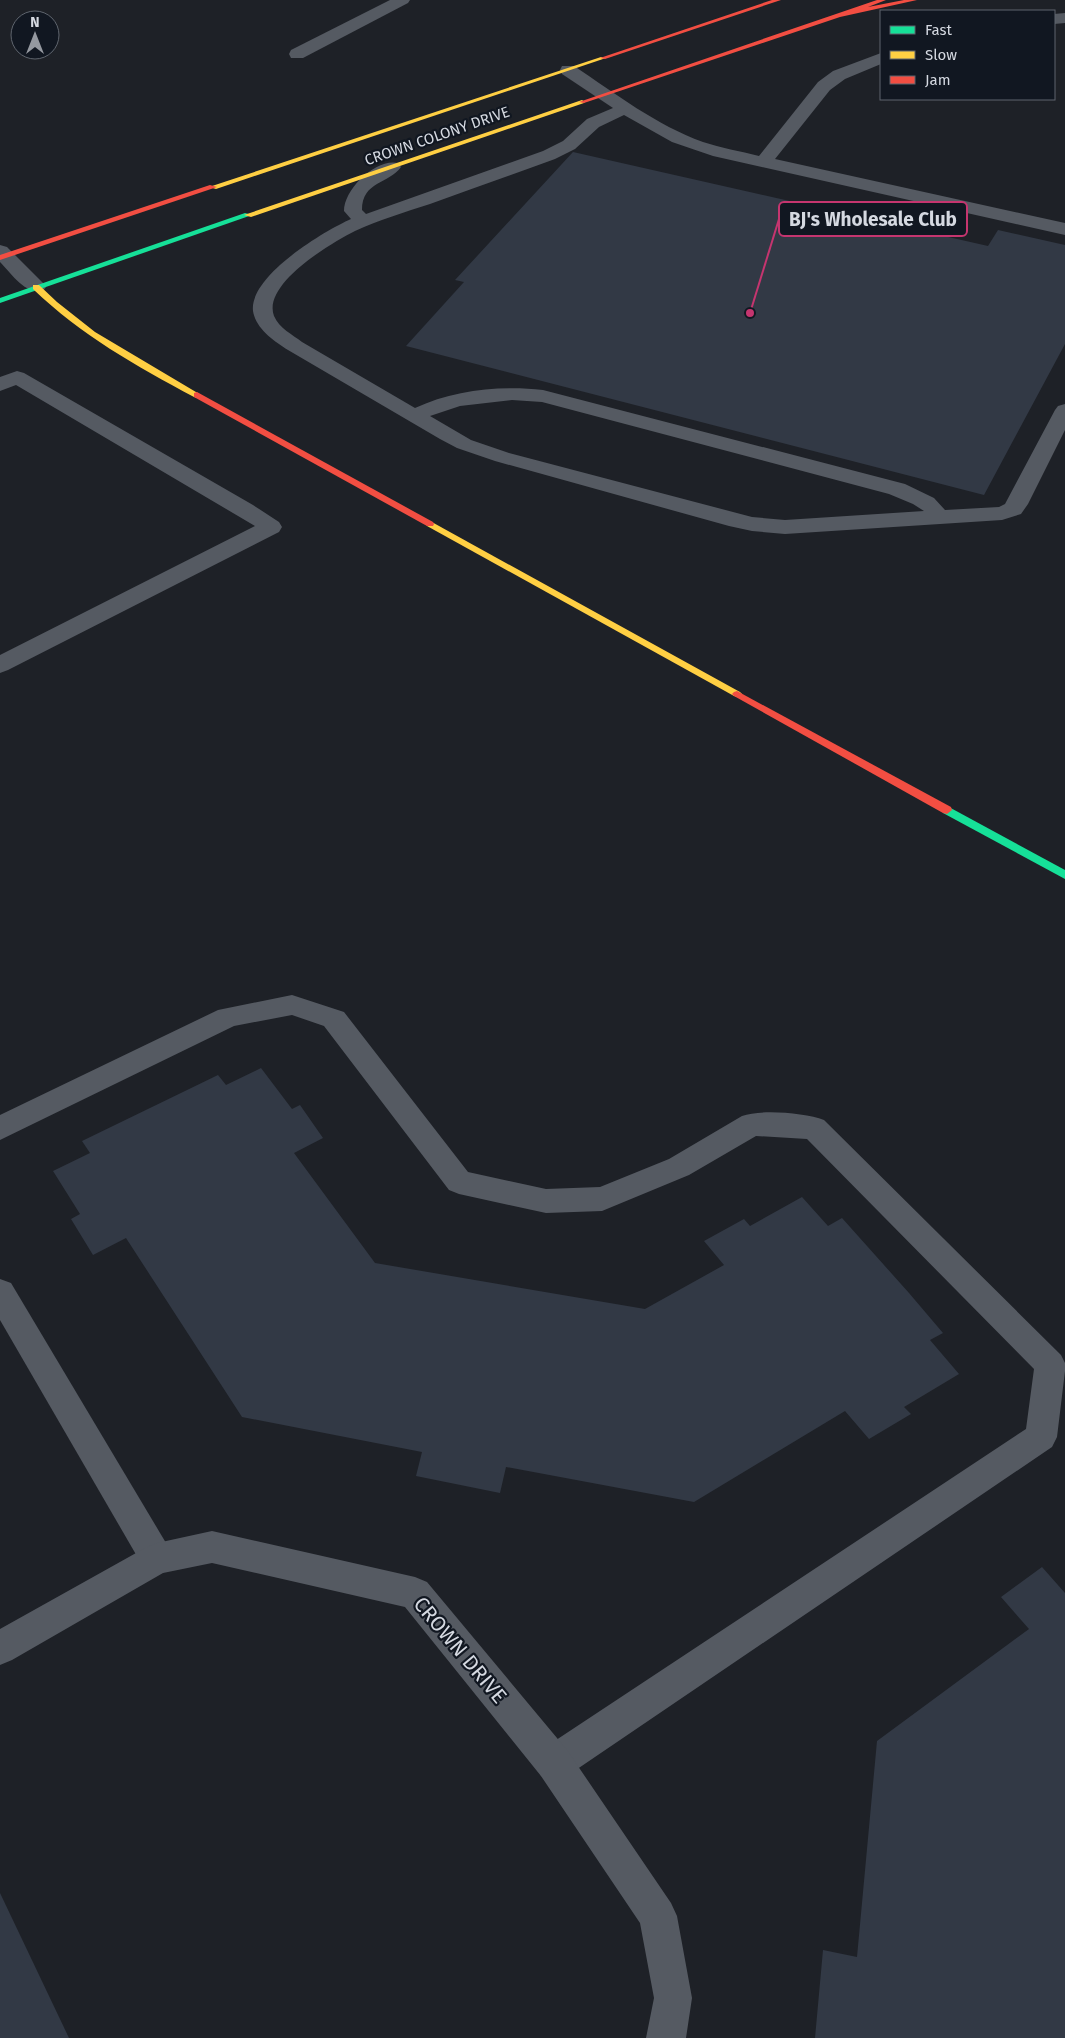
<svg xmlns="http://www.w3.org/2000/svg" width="1065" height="2038" viewBox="0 0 1065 2038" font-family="'Fira Sans',sans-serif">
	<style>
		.building { fill: #323945 }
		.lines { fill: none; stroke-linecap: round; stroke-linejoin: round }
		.lane { fill: #555a62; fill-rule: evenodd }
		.street { fill: #555a62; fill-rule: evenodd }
		.fast { fill: #16e098; fill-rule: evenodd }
		.slow { fill: #ffcf43; fill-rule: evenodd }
		.jam { fill: #f24e42; fill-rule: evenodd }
		.labels { text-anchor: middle; stroke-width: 4.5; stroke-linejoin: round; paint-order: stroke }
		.far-street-label { font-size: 15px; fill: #d5d9e1; stroke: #111721 }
		.near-street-label { font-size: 21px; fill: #d5d9e1; stroke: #111721 }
		.leader { fill: none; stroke: #c5356f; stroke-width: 2 }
		.callout-dot { fill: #c5356f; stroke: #111721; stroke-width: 2 }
		.callout { fill: #111721; stroke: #c5356f; stroke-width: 2 }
		.callout-label { font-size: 19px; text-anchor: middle; font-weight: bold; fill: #d5d9e1 }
	</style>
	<rect width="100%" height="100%" fill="#1e2127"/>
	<g class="building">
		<path d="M573 152 988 246 998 230 1065 245V344L984 495 406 346 464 282 455 280Z"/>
		<path d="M261 1068 292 1109 300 1105 323 1138 294 1153 375 1263 645 1309 724 1265 704 1241 744 1219 750 1226 802 1197 828 1226 842 1218 909 1293 943 1333 930 1340 959 1374 904 1407 911 1414 869 1439 845 1411 694 1502 506 1467 500 1493 416 1476 422 1452 242 1417 126 1238 93 1255 71 1219 80 1214 53 1171 90 1153 82 1141 218 1075 226 1085Z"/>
		<path d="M1042 1567 1065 1593V2038H815L823 1950 857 1957 877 1741 1029 1629 1001 1597Z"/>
		<path d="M0 1893 69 2038H0Z"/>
	</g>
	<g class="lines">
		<g class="lane">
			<path d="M1065 13V23L1054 24V14Z"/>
			<path d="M881 53V64L845 79 830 90 775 159 1065 223V235L713 156 672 142 624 115 599 127 575 149 555 159C514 174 472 189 430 204 405 212 379 220 355 231 331 243 262 284 274 316 279 328 293 335 302 342L415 408C453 390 501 385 543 390L905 484 934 498 945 510 999 507 1005 504 1055 410 1058 406 1065 404V430L1028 504 1021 514 1002 520 785 534 752 531 729 526 495 461 457 448 440 439 288 350C274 341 256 329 253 311 249 276 324 231 351 219L344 211C344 189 376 158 398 163L401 167C389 184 362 181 362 210L366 214 543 151 563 141 587 119 613 108 562 74 560 70 562 66H574C616 94 656 125 703 142 721 148 740 151 759 156L818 82 833 71ZM512 400 542 402 889 494 913 504 924 511 785 520 752 517 509 453 471 440 430 416 460 406Z"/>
			<path d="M17 371 24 373 253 505 279 522 282 527 279 532 8 670 0 673V655L255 526 16 385 0 391V377Z"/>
			<path d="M292 995 344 1012 468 1172 546 1189 600 1187 669 1159 742 1116C761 1109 805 1113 824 1120L1061 1355 1065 1363V1371L1057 1437 1052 1447 567 1776 554 1781 541 1776 536 1763 541 1750 1026 1429 1034 1369 807 1139 756 1136 689 1175 602 1211 546 1213 459 1194 449 1190 324 1026 292 1015 234 1026 0 1140V1115L218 1010Z"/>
			<path d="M0 1279 11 1283 169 1548 174 1559 169 1570 157 1575 145 1570 0 1320Z"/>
		</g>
		<g class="street">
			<path d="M390 0H410L408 3 303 58H291L289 54 291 50Z"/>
			<path d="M0 245 7 247 43 283 46 287 43 291C25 295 11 273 0 262Z"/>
			<path d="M212 1531 415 1577 427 1582 567 1750 671 1903 677 1916 692 1998 686 2038H646L654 1998 640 1923 541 1776 405 1607 212 1563 163 1573 12 1660 0 1665V1629L145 1548 157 1543Z"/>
		</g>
		<g class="fast">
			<path d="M245 213 252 215 0 303V298Z"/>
			<path d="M947 806 1065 870V879L943 813 942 810Z"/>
		</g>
		<g class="slow">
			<path d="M601 57 606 58 216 189 209 187Z"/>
			<path d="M582 100 585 102 584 103 251 217 244 215Z"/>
			<path d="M33 285H39L57 302 95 332 201 395 197 398 194 397C136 366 81 335 33 289Z"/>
			<path d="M430 521 740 692 742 694 737 697 734 696 427 526 426 524Z"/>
		</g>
		<g class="jam">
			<path d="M772 0H781L605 59 600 58Z"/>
			<path d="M877 0H886L868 7 904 0H917L840 17 584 103 579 102Z"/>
			<path d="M210 185 217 187 0 260V255Z"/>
			<path d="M197 392 433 522 434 524 433 526H427L194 397V393Z"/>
			<path d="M737 691 951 807 952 810 947 814 943 813 734 696 732 694 734 692Z"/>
		</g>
	</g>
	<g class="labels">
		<g class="far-street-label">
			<text transform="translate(437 136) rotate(-19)" y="5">CROWN COLONY DRIVE</text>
		</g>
		<g class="near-street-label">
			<text transform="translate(460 1650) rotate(50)" y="7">CROWN DRIVE</text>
		</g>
	</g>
	<path class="leader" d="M750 313L779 219"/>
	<circle class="callout-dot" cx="750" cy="313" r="5"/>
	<rect class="callout" x="779" y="202" width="188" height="34" rx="5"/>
	<g class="callout-label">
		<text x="873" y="226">BJ's Wholesale Club</text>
	</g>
	<rect x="880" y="10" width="175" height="90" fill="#111721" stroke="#5f656e"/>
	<rect x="890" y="26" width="25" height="8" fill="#16e098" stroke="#5f656e"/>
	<text x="925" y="35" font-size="15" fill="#d5d9e1">Fast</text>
	<rect x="890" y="51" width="25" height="8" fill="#ffcf43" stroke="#5f656e"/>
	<text x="925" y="60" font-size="15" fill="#d5d9e1">Slow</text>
	<rect x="890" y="76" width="25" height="8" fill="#f24e42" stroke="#5f656e"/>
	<text x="925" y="85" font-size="15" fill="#d5d9e1">Jam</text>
	<g transform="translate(35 35)"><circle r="24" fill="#111721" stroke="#5f656e"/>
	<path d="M0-4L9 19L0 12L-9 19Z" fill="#9599a0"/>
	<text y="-8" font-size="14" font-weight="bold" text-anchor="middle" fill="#d5d9e1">N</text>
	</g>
</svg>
